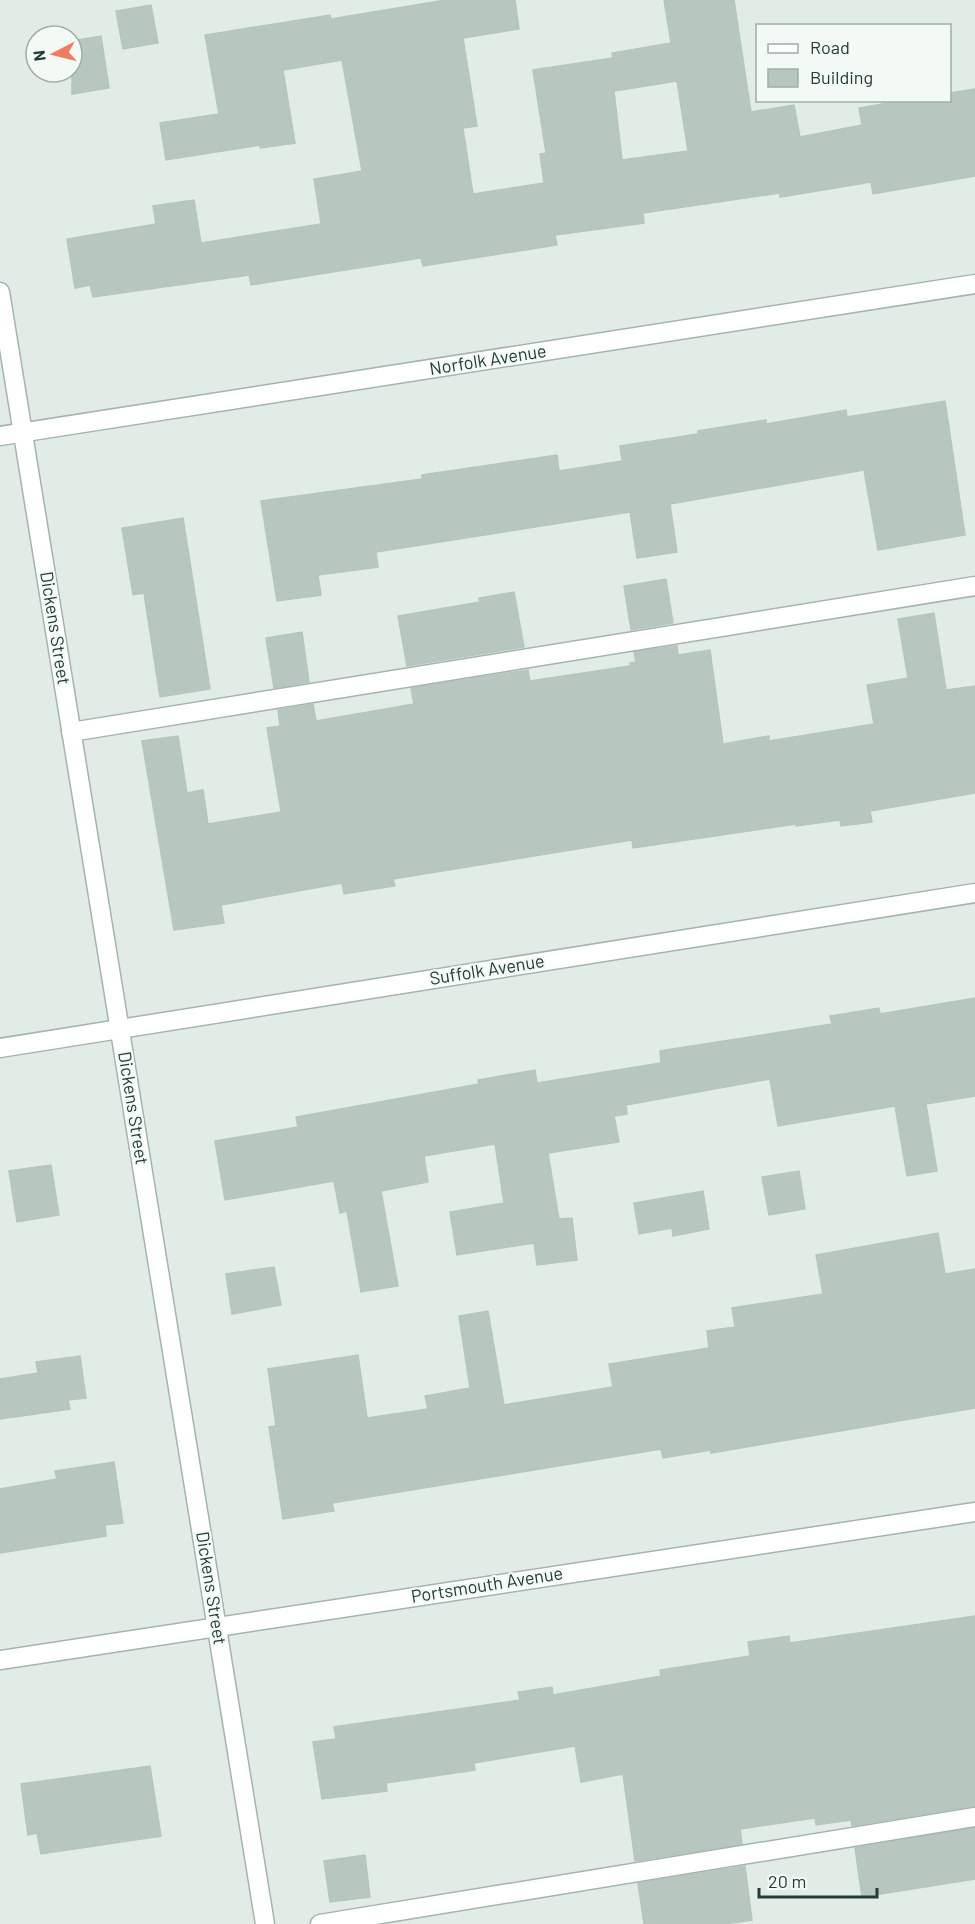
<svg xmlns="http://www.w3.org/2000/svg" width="975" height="1924" viewBox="0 0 975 1924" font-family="Barlow,sans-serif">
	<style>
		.building { fill: #b7c7c0; stroke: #b5c6be; stroke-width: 1.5; fill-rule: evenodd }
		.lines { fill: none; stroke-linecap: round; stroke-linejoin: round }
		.lane-casing { stroke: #a5b4ae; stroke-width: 21 }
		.street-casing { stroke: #a5b4ae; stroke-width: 21 }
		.lane { stroke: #fff; stroke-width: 18 }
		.street { stroke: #fff; stroke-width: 18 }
		.labels { text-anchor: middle; stroke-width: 4.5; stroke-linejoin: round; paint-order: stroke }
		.street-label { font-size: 18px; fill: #223d35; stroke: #f3f9f5 }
	</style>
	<rect width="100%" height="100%" fill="#e2ece7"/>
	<g class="building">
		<path d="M446 0H515L519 29 463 38 477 126 463 128 473 194 544 183 540 154 546 153 533 70 613 58 612 53 671 43 664 0H734L751 112 794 105 800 137 862 125 859 108 905 100H950V93L975 89V176L873 194 871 182 780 197V193L643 213 644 223 555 235 557 245 423 266 421 258 251 285 249 275 93 297 90 285 75 288 67 239 156 224 153 206 194 200 201 243 321 224 314 179 362 171 342 60 283 70 295 143 260 148V145L166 160 160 123 219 114 205 35 330 15 331 19ZM677 81 688 151 622 160 614 91Z"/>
		<path d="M151 5 158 43 123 49 116 11Z"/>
		<path d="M101 36 109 88 72 94V41Z"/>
		<path d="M945 401 965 535 878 550 864 470 670 504 677 552 637 558 630 512 376 552 378 567 318 575 321 595 277 601 261 501 422 479V475L557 455 559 471 622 461 620 446 698 434V431L766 420V424L846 410 847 417Z"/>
		<path d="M183 518 210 689 160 697 144 593 133 595 122 528Z"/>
		<path d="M666 579 673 623 631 630 624 586Z"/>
		<path d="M514 592 524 647 407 666 398 616 480 602 479 598Z"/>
		<path d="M934 613 946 690 975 686V793L870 811 872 822 841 826 840 820 796 826V824L633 848 632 840 393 879 395 886 344 894 342 883 221 905 224 923 174 930 142 741 178 736 187 793 203 790 208 824 281 812 267 728 280 726 278 710 313 704 316 721 414 704 411 688 528 670 530 681 630 666V663L636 662 634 652 677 646 678 655 710 650 723 744 769 736V741L874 724 867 685 908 678 898 619Z"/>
		<path d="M302 632 309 682 274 688 266 638Z"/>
		<path d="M975 998V1096L926 1104 937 1171 907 1176 895 1106 778 1126 770 1079 626 1105 627 1114 614 1116 619 1142 548 1153 559 1219 572 1218 577 1260 537 1265 534 1243 457 1255 450 1212 504 1203 495 1144 424 1156 428 1182 381 1191 398 1286 361 1292 347 1211 340 1213 334 1181 225 1200 215 1141 298 1127 296 1117 479 1084 478 1080 535 1070 537 1083 661 1063 660 1051 832 1024 830 1016 879 1008 880 1014Z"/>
		<path d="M51 1165 59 1215 17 1222 9 1171Z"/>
		<path d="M799 1171 805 1209 769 1215 762 1177Z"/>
		<path d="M703 1191 709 1229 673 1236 672 1228 639 1234 634 1203Z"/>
		<path d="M938 1233 945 1274 975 1269V1408L711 1453V1450L663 1458 661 1449 491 1477 332 1503 334 1511 283 1519 269 1427 276 1426 268 1369 358 1355 367 1418 428 1409 425 1396 470 1388 459 1316 488 1311 504 1405 613 1387 609 1364 709 1348 707 1331 735 1327 732 1308 823 1294 816 1255Z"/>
		<path d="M274 1267 281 1305 232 1314 226 1274Z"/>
		<path d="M80 1356 86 1398 68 1400 70 1409 0 1419V1379L38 1373 36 1362Z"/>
		<path d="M114 1462 123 1523 105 1525 106 1536 0 1553V1489L57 1479 55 1471Z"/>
		<path d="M975 1616V1806L852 1826 851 1820 816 1825 815 1818 740 1829 742 1844 635 1861 623 1774 581 1782 575 1746 474 1763 475 1770 386 1783 387 1791 322 1799 313 1742 336 1739 334 1727 520 1700 518 1692 552 1687 553 1695 661 1676 660 1670 750 1656 748 1642 789 1636 790 1643Z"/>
		<path d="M150 1766 161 1836 41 1854 37 1833 28 1835 21 1784Z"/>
		<path d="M975 1828V1879L862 1897 855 1848Z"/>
		<path d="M365 1855 370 1897 330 1902 324 1861Z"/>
		<path d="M745 1866 752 1920 725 1924H644L638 1883Z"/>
	</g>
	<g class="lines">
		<g class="lane-casing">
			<g id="lane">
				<path d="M71 732 975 586"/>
				<path d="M320 1924 975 1817"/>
			</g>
		</g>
		<g class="street-casing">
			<g id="street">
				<path d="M0 292 265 1924"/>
				<path d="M0 436 975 284"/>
				<path d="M0 1048 975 893"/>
				<path d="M0 1660 975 1512"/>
			</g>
		</g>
		<use href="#lane" class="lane"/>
		<use href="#street" class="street"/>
	</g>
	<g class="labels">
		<g class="street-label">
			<text transform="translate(488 360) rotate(-9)" y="6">Norfolk Avenue</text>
			<text transform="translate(55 628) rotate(81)" y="6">Dickens Street</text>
			<text transform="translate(487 970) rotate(-9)" y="6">Suffolk Avenue</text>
			<text transform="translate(133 1108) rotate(81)" y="6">Dickens Street</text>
			<text transform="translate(487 1585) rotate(-9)" y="6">Portsmouth Avenue</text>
			<text transform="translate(211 1588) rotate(81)" y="6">Dickens Street</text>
		</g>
	</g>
	<rect x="756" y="24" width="195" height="78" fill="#f3f9f5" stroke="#9faea8" stroke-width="1.5"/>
	<rect x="768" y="44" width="30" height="9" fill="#ffffff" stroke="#9faea8" stroke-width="1.5"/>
	<text x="810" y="54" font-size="18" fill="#223d35">Road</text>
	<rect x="768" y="69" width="30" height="18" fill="#b7c7c0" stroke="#9faea8" stroke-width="1.5"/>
	<text x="810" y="84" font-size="18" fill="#223d35">Building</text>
	<g transform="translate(54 54) rotate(263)"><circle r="28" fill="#f3f9f5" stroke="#9faea8" stroke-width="1.5"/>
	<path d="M0-4.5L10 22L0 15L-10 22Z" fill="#f17b5c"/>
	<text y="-9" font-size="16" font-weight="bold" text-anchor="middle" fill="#223d35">N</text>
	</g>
	<path d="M759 1888v9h118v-9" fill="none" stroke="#223d35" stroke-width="3"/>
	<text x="768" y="1888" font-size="18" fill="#223d35" stroke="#f3f9f5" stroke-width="4.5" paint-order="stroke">20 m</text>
</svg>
